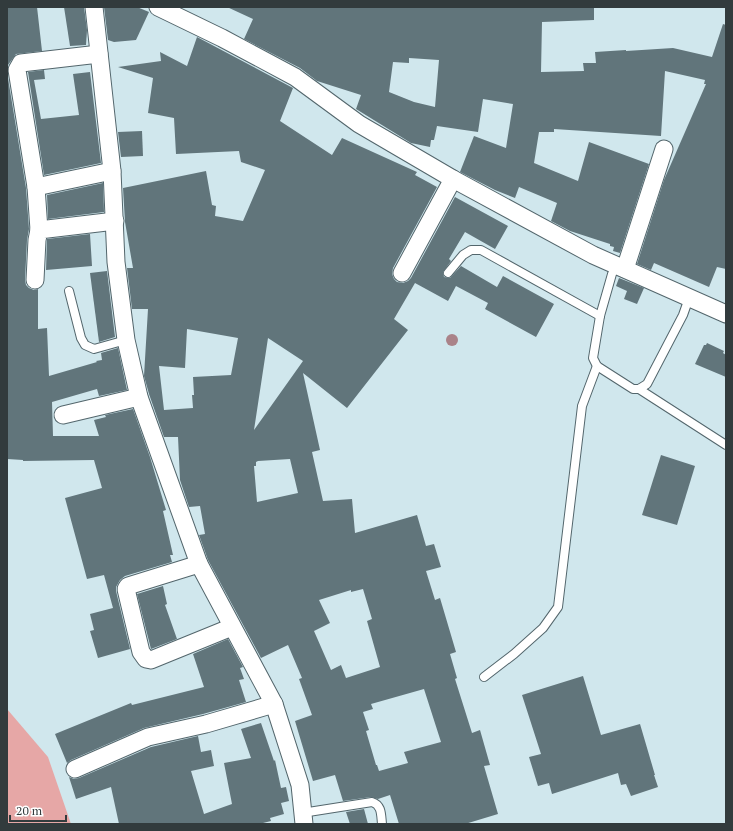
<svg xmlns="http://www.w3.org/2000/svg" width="733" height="831" viewBox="0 0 733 831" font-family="'PT Serif',serif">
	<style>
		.green { fill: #e6a7a6 }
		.building { fill: #61757b; fill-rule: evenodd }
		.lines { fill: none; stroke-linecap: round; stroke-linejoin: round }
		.service-casing { stroke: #53666c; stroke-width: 10 }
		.minor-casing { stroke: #53666c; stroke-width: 19 }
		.service { stroke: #fff; stroke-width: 8 }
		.minor { stroke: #fff; stroke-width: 17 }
		.tree { fill: #aa8389 }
	</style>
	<rect width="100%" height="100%" fill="#d0e7ed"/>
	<path class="green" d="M7 709 48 757 71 824H7Z"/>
	<g class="building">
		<path d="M7 7H37L42 51 16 54 8 65 7 72 26 188 29 229 27 240 25 280 26 285 29 288 34 290 38 289V329L47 328 49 376 97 362 96 361 102 360 101 353 118 348 127 390 99 396 97 389 52 402 53 436H99L94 420 106 417 105 415 133 409 150 457 166 510 163 511 173 555H170L172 562 125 576 120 580 116 587V591L130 649 98 658 90 631 94 630 90 614 113 608 104 575 87 579 65 498 102 488 94 460 23 461V460L7 459Z"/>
		<path d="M64 7H84L87 30 86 45 70 46Z"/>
		<path d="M104 7H137L149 12 136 40 114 42 108 40Z"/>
		<path d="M227 7H594V20L542 22 541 72 584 71 583 63H596L595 52 626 50V51L673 48 712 57 723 24 726 25V269L717 267 709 287 654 263 651 270 637 264 664 180 706 84H704L705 80 665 71 661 136 554 129V132H539L534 163 578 181 589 142 649 164 620 253 613 251 614 247 610 246V244L570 231 551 221 557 203 519 187 515 198 495 190 460 172 474 136 506 148 513 104 483 99 478 132 437 126 434 140H431L430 147 411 143 356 109 361 95 317 81 300 68 244 39 253 19ZM409 58 439 60 435 107 414 102 389 92 393 62 409 63Z"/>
		<path d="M197 37 293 88 280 121 332 155 342 138 417 172 415 175 437 187 393 268 392 274 394 279 397 282 403 283 408 281 411 278 455 197 508 226 495 249 465 232 449 259 451 261 443 272 444 277 450 278 461 266 497 287 503 276 554 304 536 337 485 309 488 303 456 286 448 301 415 283 394 319 408 330 347 408 303 373 320 450 312 452 323 501 352 499 355 533 417 515 426 546 434 544 441 567 426 571 435 600 440 598 456 652 450 654 457 678 455 679 472 733 480 730 490 765 484 766 498 814 465 824H399L390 795 378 799 371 797 343 801 335 775 313 781 295 721 312 715 299 679 302 678 288 645 261 658 208 560 199 535 205 534 200 506 189 507 180 480 178 437H164L149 394 144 376 148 309H132L127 268H133L125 222 123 188 206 171 212 205 216 206 215 216 243 221 265 170 241 162 239 151 176 154 174 118 148 113 153 78 118 67 161 61 160 52 187 66ZM187 329 238 338 231 375 193 377 194 395H192L193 408 164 410 159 366 185 368ZM268 338 303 361 254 430ZM290 459 298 493 257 502 254 466H256V462L258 461ZM363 589 372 619 367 621 380 667 346 678 341 665 331 670 314 631 330 623 319 600 351 590V592ZM424 689 441 742 404 752 408 763 379 771 377 765H376L366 731 369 730 363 712 373 709 371 704Z"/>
		<path d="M44 70 45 79 34 80 41 119 79 115 73 74 90 72 101 163 44 175 28 72Z"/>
		<path d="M142 131 143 156 121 157 118 132Z"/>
		<path d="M103 183 104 212 48 219 47 195Z"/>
		<path d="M90 234 92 266 46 270 47 239Z"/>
		<path d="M107 271 115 337 99 342 90 273Z"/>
		<path d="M619 278 644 288 637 304 624 299 627 291 616 286Z"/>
		<path d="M707 343 724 351 723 353 726 355V377L695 364 704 345H706Z"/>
		<path d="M661 455 695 466 677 525 642 515Z"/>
		<path d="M163 586 167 604 165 605 177 639 151 649 137 594Z"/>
		<path d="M228 639 243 667 240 668 244 679 239 680 246 702 203 714 144 728 71 760 67 763 55 734 131 703 132 705 204 687 193 654Z"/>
		<path d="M583 676 601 735 640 724 655 775H654L658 787 631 796 626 784 621 785 618 773 552 794 549 783 538 786 529 757 541 754 522 695Z"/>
		<path d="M261 723 274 761 275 760 281 788 286 787 289 801 281 803 284 814 270 818 271 821 259 824H119L111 787 76 799 69 777 74 779 79 778 151 747 198 736 201 752 211 750 214 766 191 771 204 814 232 804 224 763 251 758 241 729Z"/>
		<path d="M364 809 368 824H350L346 812Z"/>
	</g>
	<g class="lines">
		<g class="service-casing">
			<g id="service">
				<path d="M616 265 612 274 600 316 593 358 597 366 633 389H639L647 384 683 315 689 298"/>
				<path d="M448 273 463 255 471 250H481L600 316"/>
				<path d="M69 291 81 338 85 345 94 349 126 340"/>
				<path d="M639 389 726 445"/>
				<path d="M484 677 514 654 543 628 558 607 582 406 597 366"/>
				<path d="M302 813 372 802C382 805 381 815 382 824"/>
			</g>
		</g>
		<g class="minor-casing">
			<g id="minor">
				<path d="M94 7 112 171 116 262 126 340 139 397 199 564 274 704 300 785 304 824"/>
				<path d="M158 7 222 38 295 77 359 124 453 179 593 255 726 314"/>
				<path d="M99 54 21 63 17 70 36 187 112 171"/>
				<path d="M36 187 39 230"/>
				<path d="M625 269 664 149"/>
				<path d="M402 273 453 179"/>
				<path d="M35 280 37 240 39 230 115 221"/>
				<path d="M63 415 139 397"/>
				<path d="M199 564 128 586 126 589 141 652 146 659 151 660 232 627"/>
				<path d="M75 769 148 737 206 724 274 704"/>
			</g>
		</g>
		<use href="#service" class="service"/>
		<use href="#minor" class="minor"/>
	</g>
	<circle class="tree" cx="452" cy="340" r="6"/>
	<rect width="733" height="831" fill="none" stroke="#323b3d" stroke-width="16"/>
	<path d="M10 815v6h56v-6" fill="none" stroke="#323b3d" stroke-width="2"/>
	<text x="16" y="815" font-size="12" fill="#323b3d" stroke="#ffffff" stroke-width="3" paint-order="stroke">20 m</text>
</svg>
